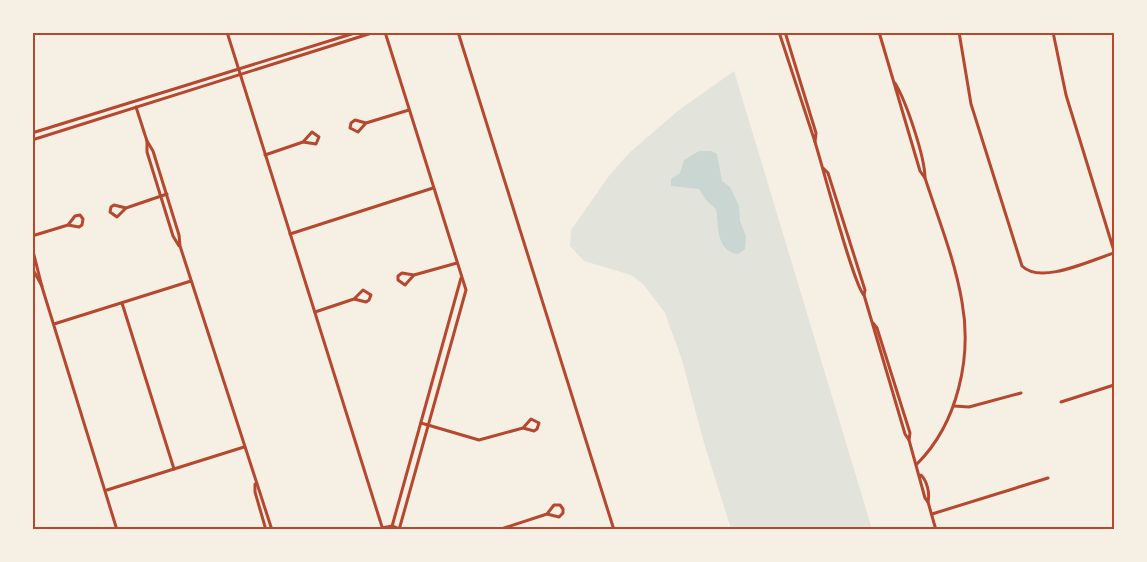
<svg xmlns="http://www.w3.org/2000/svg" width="1147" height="562" viewBox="0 0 1147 562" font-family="'Open Sans',sans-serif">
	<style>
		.green { fill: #e2e4dc }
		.water { fill: #c9d6d2 }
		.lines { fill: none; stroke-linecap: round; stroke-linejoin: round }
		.minor { stroke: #b5482f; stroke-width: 3 }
		.neatline { fill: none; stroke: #b5482f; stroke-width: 2 }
	</style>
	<rect width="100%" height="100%" fill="#f6efe4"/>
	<path class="green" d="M734 71 872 529H731L704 443 682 360 665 313 643 284 631 275 584 261 570 246 571 230 609 176 629 153 679 110Z"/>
	<path class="water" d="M699 151H711L717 154 722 181 730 187 739 206 740 221 746 236 745 249 738 254C715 251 719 225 716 209L706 200 699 189 671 186V179L680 173 684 160Z"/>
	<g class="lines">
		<g class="minor">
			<path d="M227 32 383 530"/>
			<path d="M385 32 466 290 399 530"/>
			<path d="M458 32 614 530"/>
			<path d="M779 32 815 142 816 133 785 32"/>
			<path d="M879 32 920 171 925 178C925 157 906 101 895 83"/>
			<path d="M959 32 971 104 1022 266C1041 285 1091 260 1114 253"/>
			<path d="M1053 32 1066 95 1114 251"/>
			<path d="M136 107 147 141V152L173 236 179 246"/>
			<path d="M366 123 358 132 350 128 351 123 355 120 366 123 409 110"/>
			<path d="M32 133 358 32"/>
			<path d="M32 140 375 32"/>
			<path d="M147 141 153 151 179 235 180 246 272 530"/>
			<path d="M815 142C822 164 854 287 864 295L865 290 828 173 823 168"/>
			<path d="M265 155 303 142 316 144 319 137 312 132 303 142"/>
			<path d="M126 208 117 217 110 212 111 207 114 205 126 208 167 194"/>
			<path d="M290 234 433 188"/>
			<path d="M32 236 68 225 79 227 82 225 83 219 80 215 75 216 68 225"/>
			<path d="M32 247 42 287 117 530"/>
			<path d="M32 268 42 286"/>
			<path d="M414 275 405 285 398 280V276L402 273 414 275 457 263"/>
			<path d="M864 295 905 434 909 440 910 433 877 328 873 323"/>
			<path d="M122 303 174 469"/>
			<path d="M315 312 354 299 363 290 371 295 369 300 366 302 354 299"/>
			<path d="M54 324 191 281"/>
			<path d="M1061 402 1114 385"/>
			<path d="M954 406 969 407 1021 393"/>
			<path d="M421 423 479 440 523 428 534 431 537 429 539 423 531 419 523 428"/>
			<path d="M909 440 925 498 928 502C930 493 927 481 921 475"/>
			<path d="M917 464C958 423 972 357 962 302 955 260 938 218 925 178"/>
			<path d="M255 484V492L266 530"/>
			<path d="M107 490 244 447"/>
			<path d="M928 502 936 530"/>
			<path d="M932 514 1048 478"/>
			<path d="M382 528 392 526 402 530"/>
			<path d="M391 530 461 278"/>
			<path d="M498 530 547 514 559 517 563 513V509L560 505H554L547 514"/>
		</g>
	</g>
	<rect width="1147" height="562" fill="none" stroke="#f6efe4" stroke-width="68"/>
	<rect x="34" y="34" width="1079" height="494" class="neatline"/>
</svg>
